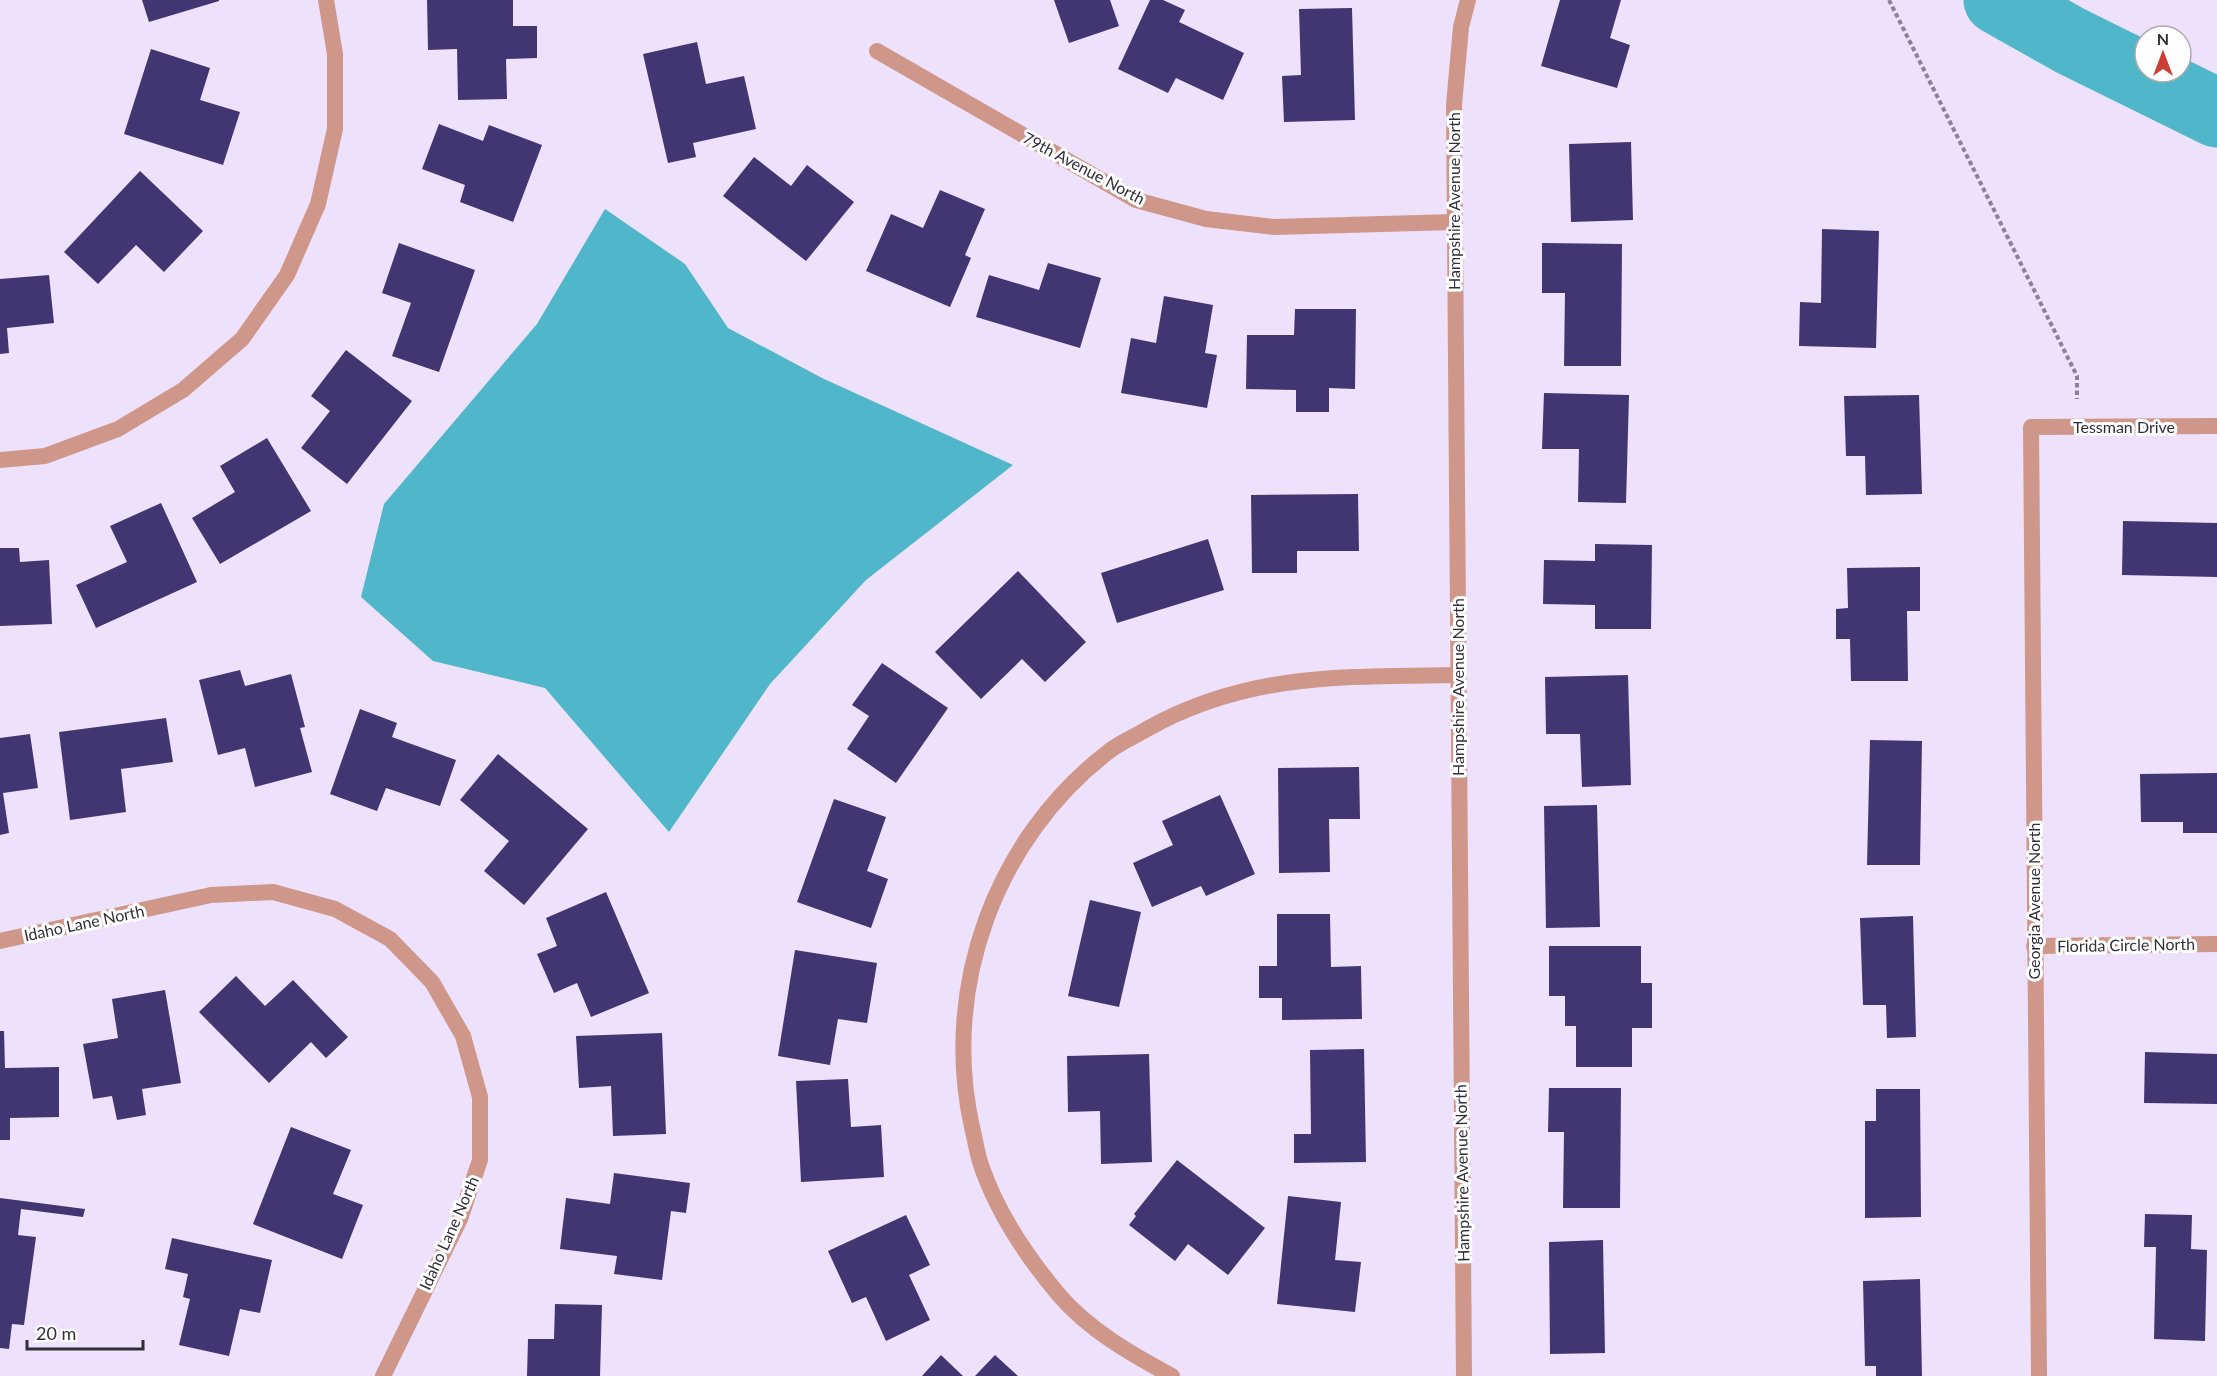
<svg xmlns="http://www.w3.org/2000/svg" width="2217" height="1376" viewBox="0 0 2217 1376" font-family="Lato,sans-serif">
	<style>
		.water { fill: #50b6c9 }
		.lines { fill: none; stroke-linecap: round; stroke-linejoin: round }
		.river { stroke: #50b6c9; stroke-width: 69 }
		.building { fill: #413671 }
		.path { stroke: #898294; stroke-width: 4; stroke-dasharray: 4.5 3; stroke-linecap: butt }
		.minor { stroke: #cf9789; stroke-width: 16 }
		.labels { text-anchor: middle; stroke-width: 6; stroke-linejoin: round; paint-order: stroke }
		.street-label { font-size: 16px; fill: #322e38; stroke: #fff }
	</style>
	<rect width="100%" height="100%" fill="#ede1fc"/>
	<path class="water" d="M605 209 685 264 728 328 822 378 1013 465 866 580 770 684 669 832 545 688 433 661 361 597 384 504 537 324Z"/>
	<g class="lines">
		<path class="river" d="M1998 0 2071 41 2217 113"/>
	</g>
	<g class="building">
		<path d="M142 0H219V1L149 22Z"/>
		<path d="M427 0H513V26H537V58L506 59 507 99 458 100 457 49 428 50Z"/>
		<path d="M1054 0H1110L1119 26 1069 43Z"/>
		<path d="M1150 0H1163L1185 10 1179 22 1244 53 1223 100 1176 78 1168 93 1118 69Z"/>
		<path d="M1560 0H1621L1610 38 1630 45 1617 88 1541 66Z"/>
		<path d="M1352 8 1355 120 1284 122 1282 76 1301 75 1299 9Z"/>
		<path d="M697 42 706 84 744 76 756 129 693 143 696 157 668 163 643 54Z"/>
		<path d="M151 49 210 68 200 100 240 112 223 165 124 134Z"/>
		<path d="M439 124 483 141 489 125 542 145 513 222 460 202 465 185 422 169Z"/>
		<path d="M1631 142 1633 220 1571 222 1569 144Z"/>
		<path d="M754 157 791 186 807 165 854 202 806 261 723 196Z"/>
		<path d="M140 171 203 231 164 272 136 245 98 284 64 252Z"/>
		<path d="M940 190 985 209 965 255 971 258 950 307 866 271 891 214 923 228Z"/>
		<path d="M1822 229 1879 231 1876 348 1799 346 1800 302 1821 303Z"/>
		<path d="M399 243 475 270 439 372 392 356 411 303 382 293Z"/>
		<path d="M1542 243 1622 244 1621 366H1564L1565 293H1542Z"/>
		<path d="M1048 263 1101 278 1080 348 976 317 989 275 1039 290Z"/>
		<path d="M49 275 54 323 7 328 9 353 0 354V279Z"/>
		<path d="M1164 296 1213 305 1205 353 1217 355 1207 408 1121 393 1131 338 1156 343Z"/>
		<path d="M1295 309H1356L1355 389 1329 388V412H1296V390L1246 389 1247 335H1294Z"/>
		<path d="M346 350 412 401 347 484 301 448 330 411 311 396Z"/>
		<path d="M1544 393 1629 395 1626 503 1578 502 1579 449H1542Z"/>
		<path d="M1919 395 1922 494 1866 495 1865 456H1846L1844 396Z"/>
		<path d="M267 438 311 511 220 564 192 518 235 492 220 466Z"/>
		<path d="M1358 494 1359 551H1297V573H1252L1251 495Z"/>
		<path d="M161 503 197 582 96 628 76 585 127 562 110 526Z"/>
		<path d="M2123 521 2217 523V577L2122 575Z"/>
		<path d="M1208 539 1224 590 1117 623 1101 573Z"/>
		<path d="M1595 544 1652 545 1651 629H1595V605L1543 604 1544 560 1595 561Z"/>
		<path d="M0 548H19L20 562 49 560 52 624 0 626Z"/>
		<path d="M1920 567V611H1907L1908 681H1851L1850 639H1836V609L1848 608 1847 568Z"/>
		<path d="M1018 571 1086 642 1045 682 1022 659 981 699 935 652Z"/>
		<path d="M882 663 948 708 896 783 847 749 869 716 852 705Z"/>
		<path d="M240 670 245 686 291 674 305 727 300 728 312 772 255 787 245 748 218 755 199 680Z"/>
		<path d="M1628 675 1631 785 1582 787 1580 734H1546L1545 677Z"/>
		<path d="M360 709 397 723 392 737 456 760 440 806 386 788 377 811 330 794Z"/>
		<path d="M166 718 173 762 121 769 126 812 70 820 59 732Z"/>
		<path d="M30 734 38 788 3 793 9 833 0 835V738Z"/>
		<path d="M1870 740 1922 741 1920 865H1867Z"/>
		<path d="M498 754 588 829 524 905 484 871 509 841 460 800Z"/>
		<path d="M1359 767 1360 819H1329L1330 872 1279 873 1278 768Z"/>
		<path d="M2217 773V833H2183V822H2141L2140 774Z"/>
		<path d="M1220 795 1255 874 1206 896 1201 886 1152 907 1133 863 1173 845 1162 821Z"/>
		<path d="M834 799 886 817 867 871 888 879 871 928 797 902Z"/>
		<path d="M1597 805 1600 927 1546 928 1544 806Z"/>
		<path d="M606 892 649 993 591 1017 577 983 554 993 537 954 557 946 546 918Z"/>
		<path d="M1090 900 1141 912 1119 1007 1068 996Z"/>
		<path d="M1277 914H1330L1331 967 1361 966 1362 1019 1282 1020V998H1259V966H1277Z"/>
		<path d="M1913 916 1916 1037 1887 1038 1886 1005H1863L1860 918Z"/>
		<path d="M1549 946H1641V983H1652V1028H1632V1067H1576V1026H1565V996H1549Z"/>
		<path d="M795 950 877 963 867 1023 838 1019 830 1065 778 1056Z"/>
		<path d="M236 976 265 1006 293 980 348 1037 326 1058 311 1042 269 1083 199 1012Z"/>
		<path d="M165 990 181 1083 142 1089 146 1115 117 1120 112 1096 93 1099 83 1044 118 1038 112 999Z"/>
		<path d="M0 1031H4L5 1068 59 1067V1117L10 1118V1140H0Z"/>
		<path d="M662 1033 666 1134 613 1136 611 1086 579 1088 576 1036Z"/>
		<path d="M1364 1049 1366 1162 1294 1163V1134H1311L1310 1050Z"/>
		<path d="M2145 1052 2217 1054V1104L2144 1103Z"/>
		<path d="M1149 1054 1152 1162 1101 1164 1100 1111 1068 1112 1067 1056Z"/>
		<path d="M848 1079 851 1127 881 1125 884 1177 801 1182 796 1081Z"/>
		<path d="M1549 1088H1621L1620 1208H1563L1564 1132H1548Z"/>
		<path d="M1876 1089H1920L1921 1217 1865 1218V1121H1876Z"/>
		<path d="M291 1127 351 1150 333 1194 363 1205 342 1259 253 1224Z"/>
		<path d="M1177 1160 1265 1228 1228 1275 1188 1244 1175 1261 1129 1225 1136 1216 1134 1214Z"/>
		<path d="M614 1173 690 1183 686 1213 671 1211 662 1280 614 1274 617 1256 560 1249 566 1198 610 1204Z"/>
		<path d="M1288 1196 1341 1202 1335 1260 1361 1262 1355 1312 1277 1304Z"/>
		<path d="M0 1198 85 1209 83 1217 21 1209 18 1235 36 1237 24 1325 12 1324 9 1349 0 1348Z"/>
		<path d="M2145 1214 2192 1215 2191 1249 2207 1250 2205 1341 2154 1339 2156 1247H2144Z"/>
		<path d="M906 1215 930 1265 909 1275 930 1320 886 1341 866 1297 852 1303 828 1251Z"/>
		<path d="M172 1238 272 1260 260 1313 240 1309 229 1356 179 1345 190 1299 183 1297 188 1274 165 1269Z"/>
		<path d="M1603 1240 1605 1353 1550 1354 1549 1242Z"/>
		<path d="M1920 1279 1922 1376H1876V1366H1865L1863 1281Z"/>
		<path d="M555 1304 602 1305 600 1376H527L528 1339H554Z"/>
		<path d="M941 1355 963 1376H922Z"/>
		<path d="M995 1355 1018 1376H975Z"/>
	</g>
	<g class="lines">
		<path class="path" d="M1889 0 2077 376V399"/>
		<g class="minor">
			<path d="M877 51 1136 200 1206 219 1274 227 1454 222"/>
			<path d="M0 460 45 456 118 429 183 390 242 339 287 275 318 204 335 129V54L326 0"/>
			<path d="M0 941 211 895 273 892 335 909 390 939 432 982 463 1036 480 1097V1160L460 1219 383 1376"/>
			<path d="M2034 946 2217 944"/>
			<path d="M1172 1376C1131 1354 1089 1330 1059 1295 1027 1257 997 1212 981 1165 977 1153 975 1139 972 1127 941 988 995 839 1108 752 1119 743 1134 737 1147 729 1249 672 1345 677 1458 675"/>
			<path d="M1464 1376 1454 105 1461 27 1468 0"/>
			<path d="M2039 1376 2031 427 2217 426"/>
		</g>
	</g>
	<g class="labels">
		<g class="street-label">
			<text transform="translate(1084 168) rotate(28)" y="6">79th Avenue North</text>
			<text transform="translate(1454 201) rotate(-90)" y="6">Hampshire Avenue North</text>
			<text x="2124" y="433">Tessman Drive</text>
			<text transform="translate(1458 687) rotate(-90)" y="6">Hampshire Avenue North</text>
			<text transform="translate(2034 901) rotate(-90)" y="6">Georgia Avenue North</text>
			<text transform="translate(84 923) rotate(-12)" y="6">Idaho Lane North</text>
			<text transform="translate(2126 945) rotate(-1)" y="6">Florida Circle North</text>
			<text transform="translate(1462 1173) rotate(-91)" y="6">Hampshire Avenue North</text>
			<text transform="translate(449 1233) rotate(-66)" y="6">Idaho Lane North</text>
		</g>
	</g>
	<g transform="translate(2163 54)"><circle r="28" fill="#ffffff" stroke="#adabaf" stroke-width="1.5"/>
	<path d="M0-4.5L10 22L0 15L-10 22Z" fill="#cc3e34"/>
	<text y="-9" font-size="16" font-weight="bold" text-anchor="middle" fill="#322e38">N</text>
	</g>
	<path d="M27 1340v9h116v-9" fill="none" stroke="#322e38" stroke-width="3"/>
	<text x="36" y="1340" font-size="18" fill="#322e38" stroke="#ffffff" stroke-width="4.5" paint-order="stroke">20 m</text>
</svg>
